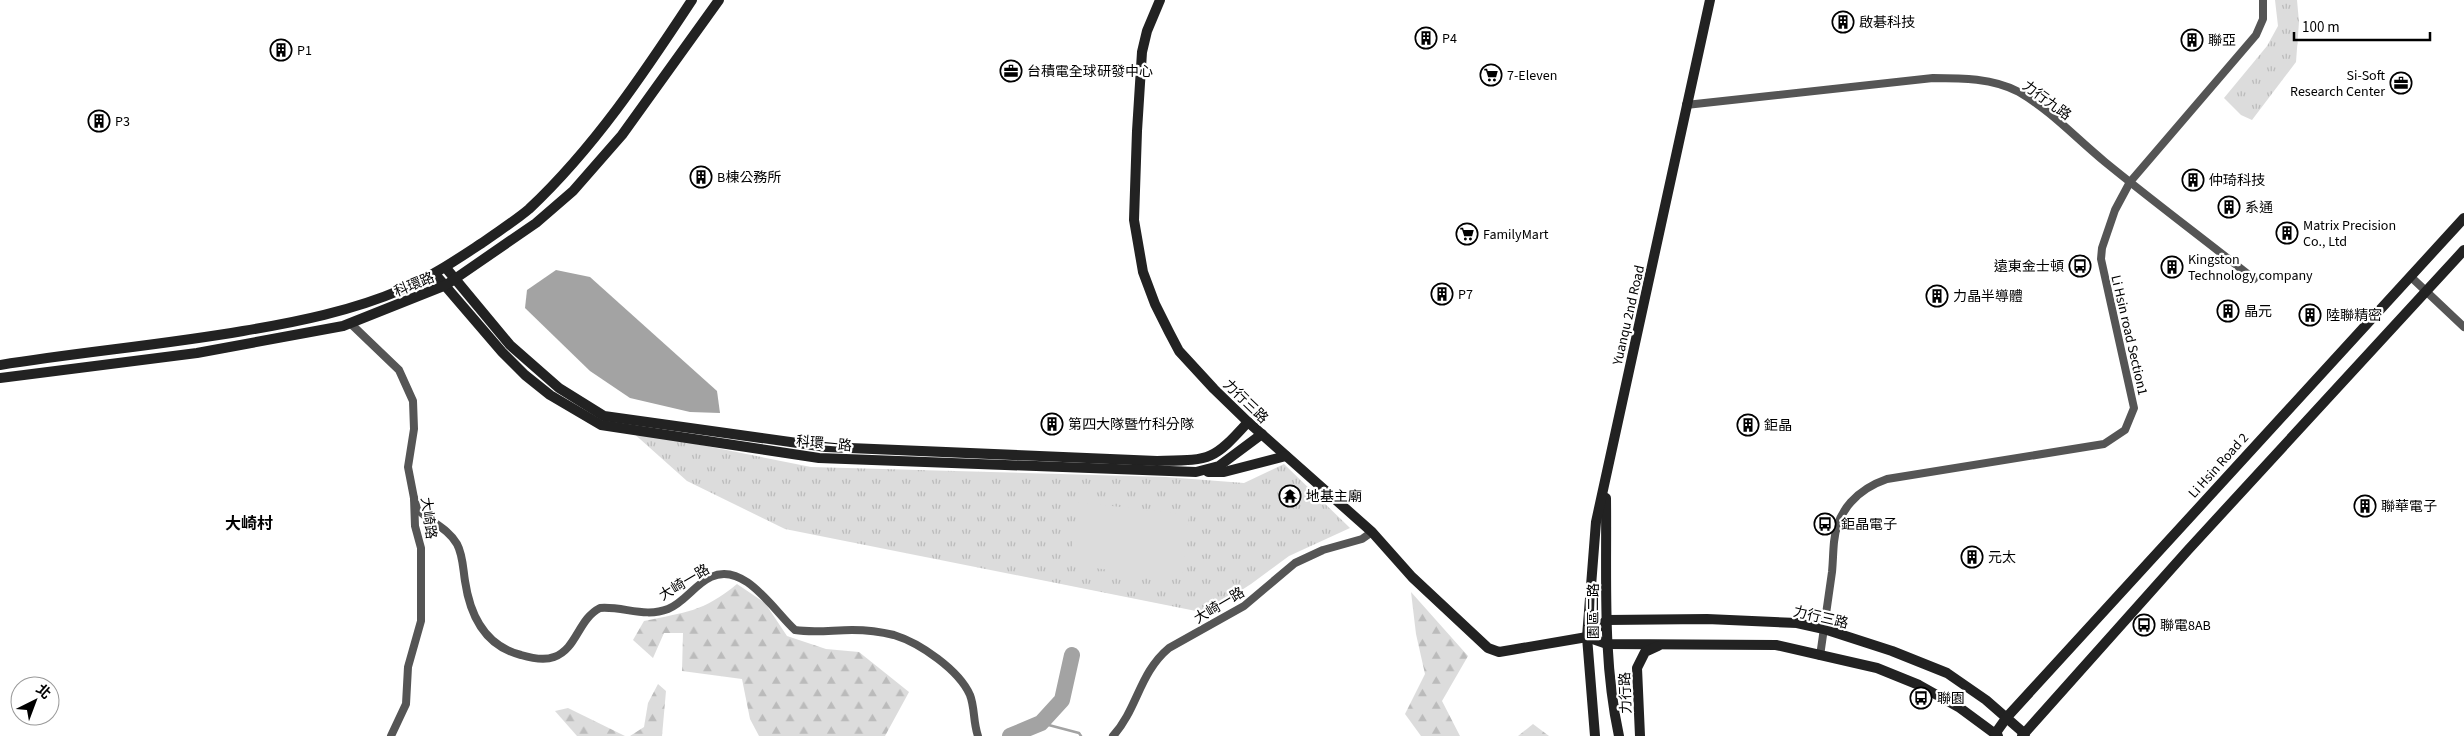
<svg xmlns="http://www.w3.org/2000/svg" width="2464" height="736" viewBox="0 0 2464 736" font-family="'Source Sans 3','Noto Sans TC',sans-serif">
	<style>
		.forest { fill: url(#forest-firs) }
		.park { fill: url(#park-tufts) }
		.garden { fill: #dcdcdc }
		.water { fill: #a3a3a3 }
		.lines { fill: none; stroke-linecap: round; stroke-linejoin: round }
		.stream { stroke: #a3a3a3; stroke-width: 2.5 }
		.river { stroke: #a3a3a3; stroke-width: 16 }
		.street { stroke: #555; stroke-width: 8 }
		.secondary { stroke: #222; stroke-width: 10 }
		.labels { text-anchor: middle; stroke-width: 4.5; stroke-linejoin: round; paint-order: stroke }
		.poi-label { font-size: 14px; fill: #000; stroke: #fff; text-anchor: start }
		.street-label { font-size: 14px; fill: #000; stroke: #fff }
		.quarter-label { font-size: 16px; font-weight: bold; fill: #000; stroke: #fff }
	</style>
	<defs>
		<pattern id="forest-firs" width="22" height="20" patternUnits="userSpaceOnUse" patternTransform="scale(1.25)"><rect width="22" height="20" fill="#dcdcdc"/><path d="M5 1l3.5 6h-7zM16 11l3.5 6h-7z" fill="#bbb"/></pattern>
		<pattern id="park-tufts" width="24" height="20" patternUnits="userSpaceOnUse" patternTransform="scale(1.25)"><rect width="24" height="20" fill="#dcdcdc"/><path d="M3 7l-1-3M5 7V3M7 7l1-3M15 17l-1-3M17 17v-4M19 17l1-3" fill="none" stroke="#bbb"/></pattern>
	</defs>
	<rect width="100%" height="100%" fill="#fff"/>
	<g class="forest">
		<path d="M737 584 765 603 787 636 826 649 859 652 909 692 885 736H759L750 719 742 679 682 671 683 633H664L653 658 633 640 644 621C686 612 703 612 737 584Z"/>
		<path d="M1411 592 1468 656 1442 701 1460 736H1421L1405 714 1425 674 1416 634Z"/>
		<path d="M658 684 666 691 662 736H630L644 727 648 703Z"/>
		<path d="M568 708 625 736H577L555 711Z"/>
		<path d="M1533 724 1549 736H1518Z"/>
	</g>
	<g class="park">
		<path d="M2275 0H2297L2299 22 2296 62 2252 120 2241 115 2224 98 2267 46 2278 26Z"/>
		<path d="M631 431 811 467 1166 477 1244 483 1284 464 1350 528 1289 556 1251 584 1206 613 785 529 687 481Z"/>
	</g>
	<path class="garden" d="M1078 502 1189 515 1182 579 1070 565Z"/>
	<path class="water" d="M556 270 590 277 717 391 720 413 690 412 630 398 590 371 525 308 527 290Z"/>
	<g class="lines">
		<path class="stream" d="M1041 723 1079 733 1081 736"/>
		<path class="river" d="M1010 736 1041 723 1062 700 1072 655"/>
		<g class="street">
			<path d="M1686 105 1933 78C1961 78 1993 78 2019 92 2050 110 2077 139 2105 162 2154 202 2205 240 2254 279"/>
			<path d="M2411 277 2464 327"/>
			<path d="M350 323 399 370 413 401 414 429 408 467 414 498 415 526 421 548V621L408 667 406 704 391 736"/>
			<path d="M414 498 417 509C430 522 448 528 457 544 463 555 463 569 465 581 470 615 485 646 521 655 531 658 544 661 554 657 577 649 578 619 600 608 623 606 645 618 668 609 685 602 694 585 711 577 744 561 774 611 795 630 814 633 833 630 852 630 864 630 882 632 894 635 920 643 959 670 970 695 975 708 973 722 978 736"/>
			<path d="M1820 656C1824 628 1828 600 1832 572 1833 562 1833 552 1834 542 1837 510 1858 489 1887 479L2104 444 2125 430 2134 408 2101 259 2102 248 2115 210 2130 182 2256 35 2263 19V0"/>
			<path d="M1113 736C1138 708 1139 673 1169 648L1244 606 1295 563 1323 550 1362 539 1372 532"/>
		</g>
		<g class="secondary">
			<path d="M1160 0 1147 31 1142 52 1137 131 1134 220 1143 272 1155 304 1169 332 1179 351 1214 389 1248 422 1372 532 1412 577 1488 648 1499 652 1511 650 1587 637 1607 620 1707 619 1797 623 1824 629 1892 651 1947 673 1986 700 2025 734"/>
			<path d="M446 268 510 345 559 388 604 416 826 447 1157 461C1210 460 1212 462 1248 422"/>
			<path d="M435 274 502 352 525 375 550 395 601 425 819 458 1196 472 1219 466 1262 434"/>
			<path d="M0 365C81 352 162 345 243 331 297 322 352 311 403 289 431 277 456 260 482 243 497 232 515 221 529 209 594 148 644 73 692 0"/>
			<path d="M0 378 197 353 343 326 446 285 536 223 573 191 622 135 719 0"/>
			<path d="M1208 472H1224L1286 456"/>
			<path d="M1606 498C1607 578 1602 658 1619 736"/>
			<path d="M1587 637 1607 644 1776 645 1877 668 1919 685 1960 708 1998 736"/>
			<path d="M1995 734 2007 717 2464 218"/>
			<path d="M1595 736 1587 637 1596 522 1710 0"/>
			<path d="M1640 736 1637 668 1645 652 1658 646"/>
			<path d="M2022 736 2188 550 2464 250"/>
		</g>
	</g>
	<defs>
		<g id="building-ring" transform="scale(1.125)"><circle r="9.5" fill="#fff" stroke="#000" stroke-width="1.5"/><path d="M-4-6H4V6H1V3H-1V6H-4ZM-2.5-4.3h1.7v1.8h-1.7ZM.8-4.3h1.7v1.8H.8ZM-2.5-1h1.7V.8h-1.7ZM.8-1h1.7V.8H.8Z" fill="#000"/></g>
		<g id="office-ring" transform="scale(1.125)"><circle r="9.5" fill="#fff" stroke="#000" stroke-width="1.5"/><path d="M-6-3h4V-5.5h4V-3h4V5H-6ZM-1-4.5V-3h2v-1.5ZM-6 0V1H6V0Z" fill="#000"/></g>
		<g id="supermarket-ring" transform="scale(1.125)"><circle r="9.5" fill="#fff" stroke="#000" stroke-width="1.5"/><path d="M-6-5.5h2.5l.6 2H6L4.5 2H-2.5L-4.4-4H-6ZM-1.5 3.2a1.3 1.3 0 1 0 .1 0ZM3 3.2a1.3 1.3 0 1 0 .1 0Z" fill="#000"/></g>
		<g id="bus-ring" transform="scale(1.125)"><circle r="9.5" fill="#fff" stroke="#000" stroke-width="1.5"/><path d="M-5-6H5V4H4V6H2V4H-2V6H-4V4H-5ZM-3.5-4V0h7V-4ZM-3.5 1.2v1.5H-2V1.2ZM2 1.2v1.5H3.5V1.2Z" fill="#000"/></g>
		<g id="temple-ring" transform="scale(1.125)"><circle r="9.5" fill="#fff" stroke="#000" stroke-width="1.5"/><path d="M0-6L5-2H3V0L6.5 2.5H4V6H1.5V3h-3V6H-4V2.5H-6.5L-3 0V-2H-5Z" fill="#000"/></g>
	</defs>
	<g fill-rule="evenodd">
		<use href="#building-ring" x="1843" y="22"/>
		<use href="#building-ring" x="1426" y="38"/>
		<use href="#building-ring" x="2192" y="40"/>
		<use href="#building-ring" x="281" y="50"/>
		<use href="#office-ring" x="1011" y="71"/>
		<use href="#supermarket-ring" x="1491" y="75"/>
		<use href="#office-ring" x="2401" y="83"/>
		<use href="#building-ring" x="99" y="121"/>
		<use href="#building-ring" x="701" y="177"/>
		<use href="#building-ring" x="2193" y="180"/>
		<use href="#building-ring" x="2229" y="207"/>
		<use href="#building-ring" x="2287" y="233"/>
		<use href="#supermarket-ring" x="1467" y="234"/>
		<use href="#bus-ring" x="2080" y="266"/>
		<use href="#building-ring" x="2172" y="267"/>
		<use href="#building-ring" x="1442" y="294"/>
		<use href="#building-ring" x="1937" y="296"/>
		<use href="#building-ring" x="2228" y="311"/>
		<use href="#building-ring" x="2310" y="315"/>
		<use href="#building-ring" x="1052" y="424"/>
		<use href="#building-ring" x="1748" y="425"/>
		<use href="#temple-ring" x="1290" y="496"/>
		<use href="#building-ring" x="2365" y="506"/>
		<use href="#bus-ring" x="1825" y="524"/>
		<use href="#building-ring" x="1972" y="557"/>
		<use href="#bus-ring" x="2144" y="625"/>
		<use href="#bus-ring" x="1921" y="698"/>
	</g>
	<g class="labels">
		<g class="poi-label">
			<text x="1859" y="27">啟碁科技</text>
			<text x="1442" y="43">P4</text>
			<text x="2208" y="45">聯亞</text>
			<text x="297" y="55">P1</text>
			<text x="1027" y="76">台積電全球研發中心</text>
			<text x="1507" y="80">7-Eleven</text>
			<text x="2385" y="80" text-anchor="end">Si-Soft<tspan x="2385" dy="16">Research Center</tspan></text>
			<text x="115" y="126">P3</text>
			<text x="717" y="182">B棟公務所</text>
			<text x="2209" y="185">仲琦科技</text>
			<text x="2245" y="212">系通</text>
			<text x="2303" y="230">Matrix Precision<tspan x="2303" dy="16">Co., Ltd</tspan></text>
			<text x="1483" y="239">FamilyMart</text>
			<text x="2188" y="264">Kingston<tspan x="2188" dy="16">Technology company</tspan></text>
			<text x="2064" y="271" text-anchor="end">遠東金士頓</text>
			<text x="1458" y="299">P7</text>
			<text x="1953" y="301">力晶半導體</text>
			<text x="2244" y="316">晶元</text>
			<text x="2326" y="320">陸聯精密</text>
			<text x="1068" y="429">第四大隊暨竹科分隊</text>
			<text x="1764" y="430">鉅晶</text>
			<text x="1306" y="501">地基主廟</text>
			<text x="2381" y="511">聯華電子</text>
			<text x="1841" y="529">鉅晶電子</text>
			<text x="1988" y="562">元太</text>
			<text x="2160" y="630">聯電8AB</text>
			<text x="1937" y="703">聯園</text>
		</g>
		<g class="street-label">
			<text transform="translate(2047 100) rotate(36)" y="5">力行九路</text>
			<text transform="translate(414 284) rotate(-22)" y="5">科環路</text>
			<text transform="translate(1628 315) rotate(-77)" y="5">Yuanqu 2nd Road</text>
			<text transform="translate(2130 335) rotate(77)" y="5">Li Hsin road Section1</text>
			<text transform="translate(1246 401) rotate(44)" y="5">力行三路</text>
			<text transform="translate(824 443) rotate(5)" y="5">科環一路</text>
			<text transform="translate(2218 465) rotate(-48)" y="5">Li Hsin Road 2</text>
			<text transform="translate(429 518) rotate(82)" y="5">大崎路</text>
			<text transform="translate(684 582) rotate(-31)" y="5">大崎一路</text>
			<text transform="translate(1219 605) rotate(-31)" y="5">大崎一路</text>
			<text transform="translate(1593 611) rotate(-90)" y="5">園區二路</text>
			<text transform="translate(1821 617) rotate(13)" y="5">力行三路</text>
			<text transform="translate(1625 693) rotate(-92)" y="5">力行路</text>
		</g>
		<g class="quarter-label">
			<text x="249" y="529">大崎村</text>
		</g>
	</g>
	<g transform="translate(35 701) rotate(42)"><circle r="24" fill="#ffffff" stroke="#999999"/>
	<path d="M0-4L9 19L0 12L-9 19Z" fill="#000000"/>
	<text y="-8" font-size="14" font-weight="bold" text-anchor="middle" fill="#000000">北</text>
	</g>
	<path d="M2294 32v8h136v-8" fill="none" stroke="#000000" stroke-width="2.5"/>
	<text x="2302" y="32" font-size="15" fill="#000000" stroke="#ffffff" stroke-width="4" paint-order="stroke">100 m</text>
</svg>
